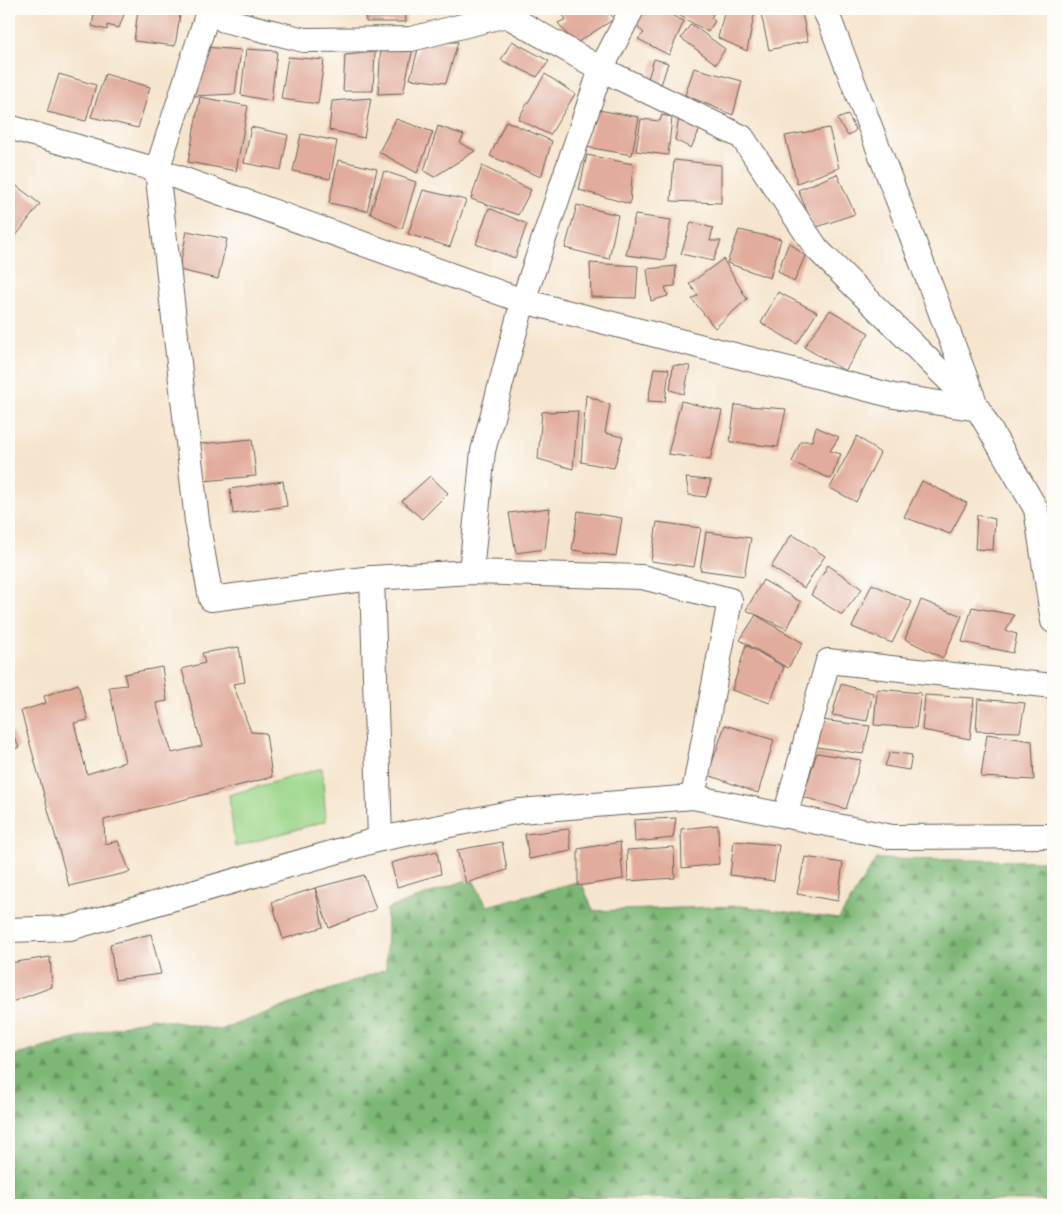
<svg xmlns="http://www.w3.org/2000/svg" width="1062" height="1214" viewBox="0 0 1062 1214" font-family="'Playpen Sans',sans-serif">
	<style>
		.green { fill: #9cd68a; stroke: #5c7953 }
		.forest { fill: url(#forest-firs); stroke: #4c6a49 }
		.building { fill: #e1ac9b }
		.lines { fill: none; stroke-linecap: round; stroke-linejoin: round }
		.minor-casing { stroke: #68625a; stroke-width: 26 }
		.minor { stroke: #fff; stroke-width: 24 }
	</style>
	<defs>
		<pattern id="forest-firs" width="22" height="20" patternUnits="userSpaceOnUse" patternTransform="scale(1.25)"><rect width="22" height="20" fill="#7db776"/><path d="M5 1l3.5 6h-7zM16 11l3.5 6h-7z" fill="#669460"/></pattern>
	</defs>
	<rect width="100%" height="100%" fill="#fdfcf7"/>
	<filter id="ink" filterUnits="userSpaceOnUse"><feTurbulence type="fractalNoise" baseFrequency=".02" numOctaves="2"/><feDisplacementMap in="SourceGraphic" scale="10" xChannelSelector="R" yChannelSelector="G"/><feConvolveMatrix kernelMatrix="1 2 1 2 8 2 1 2 1" color-interpolation-filters="sRGB"/></filter>
	<filter id="wash" filterUnits="userSpaceOnUse"><feTurbulence type="fractalNoise" baseFrequency=".0096" numOctaves="4" result="noise"/><feDisplacementMap in="SourceGraphic" scale="20" xChannelSelector="R" yChannelSelector="G"/><feGaussianBlur stdDeviation="1.12" result="paint"/><feColorMatrix in="noise" values="0 0 0 0 0 0 0 0 0 0 0 0 0 0 0 0 0 1.4 0 .05"/><feComposite in="paint" operator="in"/></filter>
	<g filter="url(#wash)">
		<rect width="100%" height="100%" fill="#f6e5ce"/>
		<path class="green" d="M322 768 326 821 235 847 229 795Z"/>
		<path class="forest" d="M876 859 1053 861V1201L565 1198 541 1205H9V1057L152 1018 220 1030 386 969 387 909 472 878 487 906 581 881 593 911 741 906 839 919Z"/>
		<g id="blocks">
			<g class="building">
				<path d="M95 9H126L119 28 107 25V30L92 26Z"/>
				<path d="M138 9H181L175 46 134 41Z"/>
				<path d="M365 9H405L406 22H366Z"/>
				<path d="M434 9H456V10L435 13Z"/>
				<path d="M557 9H607L614 19 575 44 558 23 566 19Z"/>
				<path d="M641 9H658L684 21 669 55 638 39 644 33 634 24Z"/>
				<path d="M668 9H716L711 18 715 21 708 32Z"/>
				<path d="M725 9H751L755 10 747 51 718 38Z"/>
				<path d="M760 9H801L808 41 769 50Z"/>
				<path d="M691 24 725 49 716 64 681 38Z"/>
				<path d="M512 41 549 61 537 77 501 60Z"/>
				<path d="M420 42H458L446 83 410 79Z"/>
				<path d="M381 45 413 48 403 93 378 94Z"/>
				<path d="M204 47 241 50 235 94 193 96Z"/>
				<path d="M246 49 277 51 271 101 241 95Z"/>
				<path d="M375 52 373 91H343L345 55Z"/>
				<path d="M288 57 324 60 318 104 281 99Z"/>
				<path d="M654 59 668 63 661 85 647 82Z"/>
				<path d="M694 68 742 81 733 115 685 95Z"/>
				<path d="M59 74 96 85 86 121 47 112Z"/>
				<path d="M105 74 150 87 138 128 91 117Z"/>
				<path d="M545 74 575 94 550 135 518 119Z"/>
				<path d="M200 97 248 106 236 171 188 162Z"/>
				<path d="M371 98 364 138 329 130 332 101Z"/>
				<path d="M598 110 639 117 632 155 586 147Z"/>
				<path d="M662 115 672 117 668 155 636 151 641 119 660 121Z"/>
				<path d="M848 115 856 130 848 136 837 119Z"/>
				<path d="M679 118 701 127 691 148 675 140Z"/>
				<path d="M396 119 433 132 417 173 379 152Z"/>
				<path d="M506 121 552 141 541 177 490 156Z"/>
				<path d="M438 126 464 135 460 143 475 151 434 177 424 171Z"/>
				<path d="M251 127 288 135 281 170 244 163Z"/>
				<path d="M829 128 839 168 797 183 785 136Z"/>
				<path d="M301 134 337 141 330 179 293 171Z"/>
				<path d="M587 155 633 164 630 204 579 190Z"/>
				<path d="M338 160 377 169 367 211 329 203Z"/>
				<path d="M674 160 721 165V203L671 201Z"/>
				<path d="M482 166 531 190 518 215 471 199Z"/>
				<path d="M384 171 416 182 402 229 370 213Z"/>
				<path d="M837 174 855 214 814 228 798 190Z"/>
				<path d="M9 180 40 204 9 245Z"/>
				<path d="M423 190 466 200 450 247 408 234Z"/>
				<path d="M577 205 618 215 609 259 565 248Z"/>
				<path d="M489 208 527 224 515 258 476 244Z"/>
				<path d="M635 215 671 220 665 260 626 255Z"/>
				<path d="M691 222 713 228 710 241H721L713 261 681 254Z"/>
				<path d="M739 230 781 239 770 278 727 263Z"/>
				<path d="M187 231 227 239 218 279 179 270Z"/>
				<path d="M789 242 805 256 794 282 778 271Z"/>
				<path d="M723 259 747 299 715 328 692 299 698 295 689 284Z"/>
				<path d="M590 263 638 266 636 298 591 297Z"/>
				<path d="M676 266 675 286 665 287 668 296 651 301 647 269Z"/>
				<path d="M778 292 817 312 797 344 761 323Z"/>
				<path d="M830 310 869 333 845 371 804 347Z"/>
				<path d="M673 365 690 366 684 394 670 390Z"/>
				<path d="M654 368 669 369 665 402 648 401Z"/>
				<path d="M586 395 610 405 605 433 623 437 614 468 581 462Z"/>
				<path d="M681 401 722 411 710 460 668 454Z"/>
				<path d="M735 405 786 409 778 447 730 442Z"/>
				<path d="M578 411 573 469 538 459 542 412Z"/>
				<path d="M816 427 839 437 830 451 841 454 831 479 792 462 801 441H812Z"/>
				<path d="M857 436 880 453 856 502 830 488Z"/>
				<path d="M252 439 256 476 204 481 200 444Z"/>
				<path d="M430 476 448 493 422 519 402 501Z"/>
				<path d="M686 478 711 480 706 497 689 495Z"/>
				<path d="M283 481 287 506 233 514 230 489Z"/>
				<path d="M922 481 967 503 950 534 904 517Z"/>
				<path d="M550 508 545 549 516 553 509 513Z"/>
				<path d="M578 511 622 518 616 556 572 550Z"/>
				<path d="M977 515 995 519 993 550 975 549Z"/>
				<path d="M657 522 701 528 694 567 651 561Z"/>
				<path d="M706 532 751 538 744 576 700 570Z"/>
				<path d="M792 534 825 556 804 588 771 567Z"/>
				<path d="M828 565 862 589 842 615 811 595Z"/>
				<path d="M763 580 801 602 787 629 746 610Z"/>
				<path d="M872 584 912 602 892 643 852 627Z"/>
				<path d="M921 600 962 616 943 658 905 639Z"/>
				<path d="M972 607 1014 615 1006 631 1017 634 1013 653 962 642Z"/>
				<path d="M756 615 803 643 788 668 740 640Z"/>
				<path d="M746 645 784 667 770 703 732 690Z"/>
				<path d="M239 647 245 682 233 684 251 732 266 733 272 777 104 820 105 844 118 841 130 872 69 886 21 711 46 703 44 696 78 684 88 720 74 723 87 774 125 762 109 687 127 685 124 674 162 667 167 701 156 703 172 753 202 746 182 669 205 663 202 653Z"/>
				<path d="M841 684 873 693 867 721 832 715Z"/>
				<path d="M877 689 921 693 916 728 874 725Z"/>
				<path d="M925 695 974 698 970 739 922 730Z"/>
				<path d="M978 699 1025 703 1020 732 976 731Z"/>
				<path d="M821 720 870 726 863 754 817 747Z"/>
				<path d="M725 725 774 740 758 793 708 775Z"/>
				<path d="M9 727 19 747 9 753Z"/>
				<path d="M987 734 1032 741 1034 780 981 777Z"/>
				<path d="M890 752 912 755 909 770 885 766Z"/>
				<path d="M817 753 861 760 846 809 803 797Z"/>
				<path d="M676 818 673 838 635 842 634 820Z"/>
				<path d="M718 825 719 864 682 868 681 829Z"/>
				<path d="M569 829 571 851 529 859 525 834Z"/>
				<path d="M734 841 779 845 774 881 730 875Z"/>
				<path d="M502 842 507 870 466 883 457 850Z"/>
				<path d="M620 842 623 879 578 886V849Z"/>
				<path d="M674 847 675 878 628 881 627 850Z"/>
				<path d="M437 851 441 874 397 887 391 863Z"/>
				<path d="M805 857 843 863 838 901 797 894Z"/>
				<path d="M364 875 376 909 329 928 315 888 323 927 283 939 272 902 315 888Z"/>
				<path d="M151 934 161 974 115 980 110 944Z"/>
				<path d="M50 957 52 987 9 1003V963Z"/>
			</g>
		</g>
	</g>
	<g filter="url(#ink)">
		<use href="#blocks" fill-opacity="0" stroke="#68625a" stroke-width="1"/>
		<g class="lines">
			<g class="minor-casing">
				<g id="minor">
					<path d="M209 9 157 170 197 521 211 599 372 578 471 572 642 577 730 600 693 797"/>
					<path d="M210 9 224 20 304 40 411 39 506 15"/>
					<path d="M503 9 506 15 601 69 742 137 817 249 978 409"/>
					<path d="M824 9 831 24 974 400"/>
					<path d="M9 127 157 170 523 301 894 396 978 409 1036 509 1053 621"/>
					<path d="M471 572 483 451 523 301 601 69 632 9"/>
					<path d="M372 578 380 839"/>
					<path d="M785 816 828 661 1053 686"/>
					<path d="M9 930 70 928 380 839 520 811 693 797 892 837 1053 836"/>
				</g>
			</g>
			<use href="#minor" class="minor"/>
		</g>
	</g>
	<rect width="1062" height="1214" fill="none" stroke="#fdfcf7" stroke-width="30"/>
</svg>
